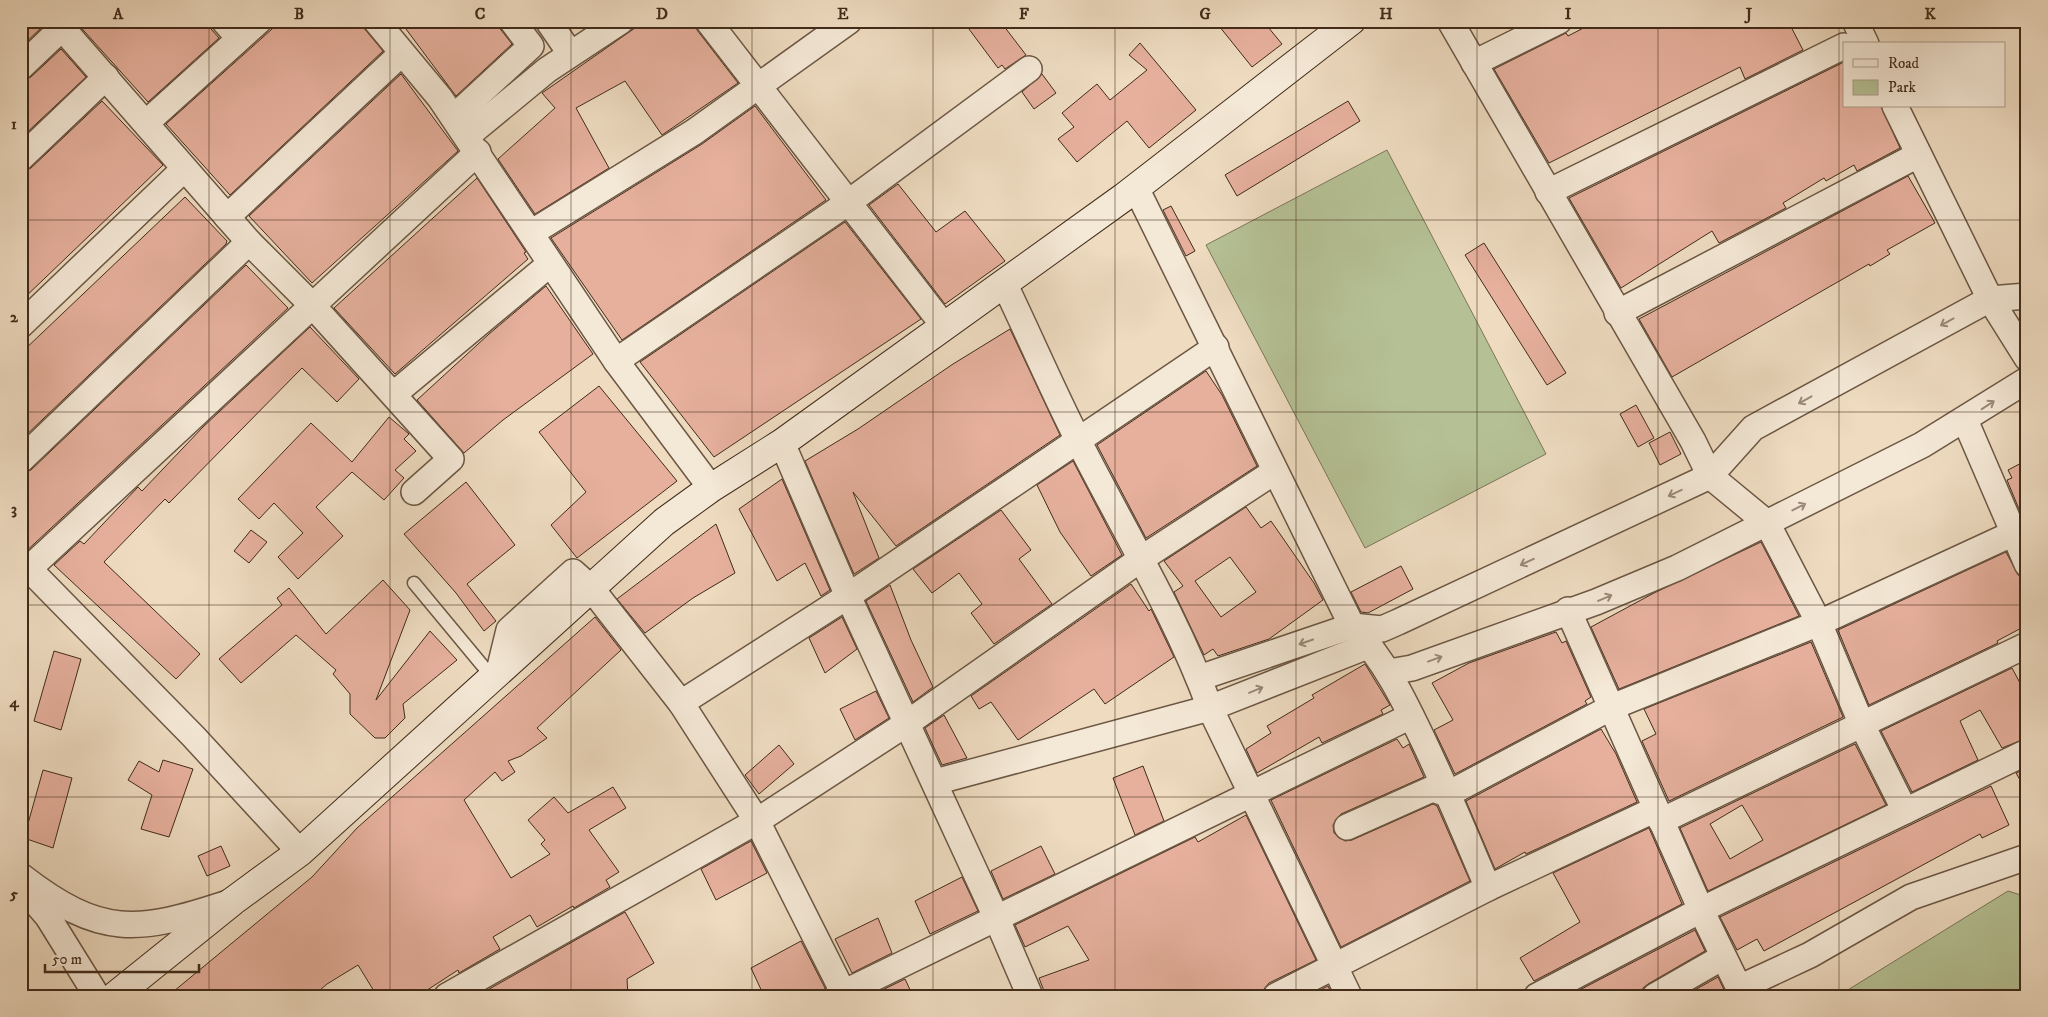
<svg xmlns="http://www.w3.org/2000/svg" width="2048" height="1017" viewBox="0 0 2048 1017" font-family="'IM FELL DW Pica',serif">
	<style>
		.green { fill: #b5c195; stroke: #7b7658 }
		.building { fill: #e6b09d; stroke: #412b1a; fill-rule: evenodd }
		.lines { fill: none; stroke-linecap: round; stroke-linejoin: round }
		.lane-casing { stroke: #6c5744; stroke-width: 15 }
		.street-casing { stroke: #6c5744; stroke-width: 28 }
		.secondary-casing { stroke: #412b1a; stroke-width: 30 }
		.lane { stroke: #f4e8d6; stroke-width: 12 }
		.street { stroke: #f4e8d6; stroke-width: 25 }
		.secondary { stroke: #f4e8d6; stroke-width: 28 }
		.oneway { stroke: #9a8a78 }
		.grid { fill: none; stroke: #412b1a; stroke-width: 1; stroke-opacity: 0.55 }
		.neatline { fill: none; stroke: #412b1a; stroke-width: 2 }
		.grid-label { font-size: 16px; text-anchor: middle; font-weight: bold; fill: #412b1a }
	</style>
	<rect width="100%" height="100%" fill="#eedbc0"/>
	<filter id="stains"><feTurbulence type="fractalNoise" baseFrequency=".004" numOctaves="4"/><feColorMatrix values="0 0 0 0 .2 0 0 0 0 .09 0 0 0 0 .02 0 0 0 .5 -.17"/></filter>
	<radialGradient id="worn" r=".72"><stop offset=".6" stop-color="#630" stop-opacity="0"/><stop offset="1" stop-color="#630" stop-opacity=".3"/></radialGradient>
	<g class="green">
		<path d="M1387 150 1546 454 1365 548 1206 245Z"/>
		<path d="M2008 891 2027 897V996H1838Z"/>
	</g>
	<g class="building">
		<path d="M21 21H42L43 26 21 47Z"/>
		<path d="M75 21H204L219 38 148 102Z"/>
		<path d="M281 21H358L383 51 230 195 166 124Z"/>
		<path d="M400 21H494L512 44 456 96Z"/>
		<path d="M645 21H694L697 30 738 83 662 135 625 81 576 108 609 168 535 214 498 159 555 108 542 93Z"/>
		<path d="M963 21H1000L1026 55 1005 69 1002 65 998 68Z"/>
		<path d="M1215 21H1263L1282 44 1252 67Z"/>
		<path d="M1597 21H1788L1803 50 1745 79 1740 67 1549 163 1494 69 1566 33 1568 36Z"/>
		<path d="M1140 43 1196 110 1149 148 1127 121 1077 162 1058 139 1074 127 1062 113 1097 84 1110 100 1147 70 1129 55Z"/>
		<path d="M61 49 86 77 21 138V81L31 77Z"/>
		<path d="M1844 62V106H1881L1900 148 1857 171 1854 165 1826 181 1824 178 1783 203 1786 208 1719 243 1712 231 1621 288 1569 198Z"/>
		<path d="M401 74 458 151 312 283 249 216Z"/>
		<path d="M1042 74 1056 93 1034 109 1022 92Z"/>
		<path d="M102 101 163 165 21 301V172L31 168Z"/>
		<path d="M1348 101 1360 121 1237 196 1225 175Z"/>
		<path d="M755 106 826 200 622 340 551 238 702 144Z"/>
		<path d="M1908 176 1935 223 1887 250 1890 254 1870 266 1869 264 1672 377 1639 319Z"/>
		<path d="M477 178 526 252 524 253 528 259 395 374 334 308Z"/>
		<path d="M898 184 936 232 965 211 1005 261 945 304 869 205Z"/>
		<path d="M185 197 227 241 226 244 21 440V353Z"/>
		<path d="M1171 206 1195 251 1186 256 1163 210Z"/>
		<path d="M845 222 921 319 714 457 640 362Z"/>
		<path d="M1484 243 1566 373 1547 385 1465 255Z"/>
		<path d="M246 265 288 308 21 556V474L31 470Z"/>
		<path d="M546 286 593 354 503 420 464 453 417 400 489 334Z"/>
		<path d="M310 327 359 379 337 402 302 368 169 503 165 499 104 562 200 654 176 679 54 565 80 541 84 544 138 487 142 491 203 427Z"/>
		<path d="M1010 329 1060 435 896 546 853 492 879 558 854 574 805 461 858 429 953 364Z"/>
		<path d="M1206 371 1222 395 1257 466 1146 538 1097 445Z"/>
		<path d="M599 386 677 481 577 558 551 525 586 492 539 432Z"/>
		<path d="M1636 405 1654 438 1638 447 1620 414Z"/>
		<path d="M389 417 409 434 404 439 416 451 395 470 404 478 384 500 352 472 316 507 343 536 298 579 278 557 303 533 274 503 259 519 238 499 311 423 352 462Z"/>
		<path d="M1670 432 1681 454 1660 465 1649 443Z"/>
		<path d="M2027 460V513L2021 514 2007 480 2012 478 2008 470Z"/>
		<path d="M1073 461 1122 555 1091 576 1060 532 1037 485Z"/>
		<path d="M782 479 830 590 821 596 805 563 777 581 739 509Z"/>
		<path d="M466 482 515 545 467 584 496 621 484 631 456 593 404 534Z"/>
		<path d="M1246 507 1261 528 1271 521 1314 583 1323 600 1269 639 1218 656 1213 649 1204 655 1174 592 1183 586 1164 561ZM1230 557 1256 592 1221 617 1195 581Z"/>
		<path d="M1001 510 1031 550 1019 559 1052 604 994 644 971 613 982 604 959 573 932 593 913 569Z"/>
		<path d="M716 524 735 573 693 598 645 633 617 599Z"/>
		<path d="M251 530 267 542 249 563 234 551Z"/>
		<path d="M1761 542 1799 616 1619 689 1591 627 1654 593Z"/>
		<path d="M2006 552 2018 575 2027 578V625L1997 641 1998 643 1869 705 1838 630Z"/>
		<path d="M1401 566 1413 589 1368 613 1361 612 1351 592Z"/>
		<path d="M383 580 410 610 376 700 430 631 457 660 403 704 405 718 385 738H375L350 714V694L333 674 336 670 296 635 241 683 219 659 282 605 277 598 289 588 326 634Z"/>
		<path d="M1131 584 1149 611 1151 609 1174 657 1105 704 1094 689 1018 740 991 702 979 709 971 696Z"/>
		<path d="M890 585 911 640 933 687 913 702 866 601Z"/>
		<path d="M595 617 621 650 537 728 547 738 521 756 508 761 515 772 502 781 495 772 464 800 511 878 550 854 541 844 545 840 528 820 554 797 568 813 613 787 626 808 589 830 619 872 606 880 610 887 574 908 573 906 537 927 530 915 493 937 500 949 459 973 458 970 418 996H377L358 965 327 984 313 996H168L312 877 357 828Z"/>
		<path d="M842 617 857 649 825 673 809 638Z"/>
		<path d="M1556 632 1562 643 1566 641 1591 697 1585 701 1587 704 1455 774 1434 730 1453 720 1432 683 1469 663Z"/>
		<path d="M1811 642 1843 717 1669 801 1642 741 1656 734 1644 709Z"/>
		<path d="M54 651 81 659 61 730 34 721Z"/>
		<path d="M1365 664 1390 705 1381 710 1383 714 1322 743 1319 737 1257 773 1246 749 1271 733 1267 726 1314 698 1312 695Z"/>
		<path d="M2012 668 2027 696V738L2002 748 1980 710 1960 721 1978 760 1912 792 1881 731Z"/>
		<path d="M876 691 889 718 855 740 840 709Z"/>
		<path d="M944 715 967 758 942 765 925 728Z"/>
		<path d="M1601 729 1616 754 1637 802 1539 848 1526 854 1525 852 1495 869 1466 801Z"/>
		<path d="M1397 739 1403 748 1409 744 1424 777 1341 814 1333 825 1334 833 1345 841 1352 840 1433 804 1437 806 1470 881 1341 947 1271 800Z"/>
		<path d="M1855 744 1886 805 1708 891 1680 828ZM1742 805 1763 840 1730 859 1710 824Z"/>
		<path d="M779 745 794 764 759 794 745 775Z"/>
		<path d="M163 760 193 769 169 837 141 829 152 795 128 780 139 761 159 772Z"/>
		<path d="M1143 766 1164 821 1135 835 1113 778Z"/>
		<path d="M2027 768V792L2016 773Z"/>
		<path d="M43 770 72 778 53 848 24 838Z"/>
		<path d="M1991 786 2009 825 1982 838 1980 834 1764 951 1757 939 1737 950 1720 917Z"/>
		<path d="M1246 815 1316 960 1269 983 1264 989 1262 996H1046L1039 978 1089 960 1068 926 1025 947 1015 925 1195 837 1198 842Z"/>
		<path d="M1649 828 1682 904 1534 981 1520 958 1580 922 1553 873Z"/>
		<path d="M751 841 767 873 716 900 701 869Z"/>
		<path d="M221 846 230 866 207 876 198 856Z"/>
		<path d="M1041 846 1055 874 1003 899 991 871Z"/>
		<path d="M962 877 978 911 930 934 915 901Z"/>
		<path d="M625 912 654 963 627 979 628 996H477Z"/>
		<path d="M878 918 892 953 852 973 835 939Z"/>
		<path d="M1695 930 1705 951 1648 984 1643 988 1641 996H1568Z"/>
		<path d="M801 941 825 988 823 996H764L751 968Z"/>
		<path d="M1718 977 1727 996H1684Z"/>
		<path d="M905 979 913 996H870Z"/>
		<path d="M1328 986 1333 996H1308Z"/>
	</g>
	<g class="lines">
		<g class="lane-casing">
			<path id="lane" d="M414 583 492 677"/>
		</g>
		<g class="street-casing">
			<g id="street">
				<path d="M56 21 249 242 313 306 451 459 414 492"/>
				<path d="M224 21 239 38"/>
				<path d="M376 21 440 98 616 361 711 488"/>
				<path d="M548 21 570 53"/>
				<path d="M708 21 944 326"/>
				<path d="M1450 21 1693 441 1710 476 1767 523 1819 623 1862 725 1905 811"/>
				<path d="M1855 21 1866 44"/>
				<path d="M1474 63 1559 21"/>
				<path d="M21 67 62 28"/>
				<path d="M1895 106 1990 299 2027 358"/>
				<path d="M454 117 531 46 512 21"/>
				<path d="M146 123 259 21"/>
				<path d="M467 136 547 70 621 21"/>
				<path d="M21 158 106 77"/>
				<path d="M1136 188C1209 334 1279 481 1352 626 1385 660 1404 700 1424 742 1447 790 1467 839 1488 888"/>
				<path d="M1548 192 1844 46"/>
				<path d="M227 217 401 54"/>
				<path d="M531 233 694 132 849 21"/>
				<path d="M1004 283C1029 335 1052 389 1078 440 1123 529 1176 615 1210 708L1349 996"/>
				<path d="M1617 313 1918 155"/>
				<path d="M21 325 184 169"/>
				<path d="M616 361 849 202 1029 69"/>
				<path d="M394 394 550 264"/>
				<path d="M1965 420 2027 564"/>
				<path d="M782 443 848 596 996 917 1030 996"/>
				<path d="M21 460 249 242"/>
				<path d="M29 569 193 736 300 852"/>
				<path d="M21 576 478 152"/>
				<path d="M1568 610 1701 910 1739 988"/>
				<path d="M499 671 509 630 573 572 591 588 681 703 757 821 845 996"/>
				<path d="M1389 672 1412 668 1596 602 1677 568 1922 445 2027 380"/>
				<path d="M1199 678 1352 626 1382 629 1398 622 1710 476 1753 428 1990 299 2027 296"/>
				<path d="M681 703 848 596 1216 347"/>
				<path d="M935 782 1210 708 1370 645"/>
				<path d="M1661 821 2027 645"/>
				<path d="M1347 827 1432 789 1448 794 1612 707 1819 623 2027 527"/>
				<path d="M21 876C101 938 137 933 228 903"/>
				<path d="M25 890 48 917 97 996"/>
				<path d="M447 996 757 821 906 724 1141 559 1274 472"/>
				<path d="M837 996 1411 716"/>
				<path d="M1276 996 1488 888 1656 809"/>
				<path d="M1537 996 1701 910 2027 752"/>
				<path d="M1655 996 1723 957"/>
				<path d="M1746 996 1739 988 1810 955 1911 897 2027 857"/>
			</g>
		</g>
		<g class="secondary-casing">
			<path id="secondary" d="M115 996 233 901 300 852 664 522 711 488 782 443 1124 197 1351 21"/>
		</g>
		<use href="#lane" class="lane"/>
		<use href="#street" class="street"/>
		<use href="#secondary" class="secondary"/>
	</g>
	<defs><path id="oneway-shaft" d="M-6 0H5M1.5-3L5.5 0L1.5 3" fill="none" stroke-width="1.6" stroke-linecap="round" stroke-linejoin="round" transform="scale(1.25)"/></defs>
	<g class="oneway">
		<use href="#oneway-shaft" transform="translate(1947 322) rotate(151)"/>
		<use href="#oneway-shaft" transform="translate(1805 400) rotate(151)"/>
		<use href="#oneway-shaft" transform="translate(1988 405) rotate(-33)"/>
		<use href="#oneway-shaft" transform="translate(1675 493) rotate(155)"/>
		<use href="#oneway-shaft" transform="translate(1799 507) rotate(-27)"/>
		<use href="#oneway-shaft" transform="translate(1527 562) rotate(155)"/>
		<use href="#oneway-shaft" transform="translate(1605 598) rotate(-23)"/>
		<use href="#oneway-shaft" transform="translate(1306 642) rotate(161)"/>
		<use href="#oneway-shaft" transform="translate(1435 659) rotate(-20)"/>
		<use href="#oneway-shaft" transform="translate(1256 690) rotate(-22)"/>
	</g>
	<path class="grid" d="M209 21V996M390 21V996M571 21V996M752 21V996M933 21V996M1115 21V996M1296 21V996M1477 21V996M1658 21V996M1839 21V996M21 220H2027M21 412H2027M21 605H2027M21 797H2027"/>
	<rect width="2048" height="1017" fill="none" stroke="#eedbc0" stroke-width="55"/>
	<rect x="1843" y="42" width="162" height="65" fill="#f4e8d6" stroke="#ac9c8b"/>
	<rect x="1853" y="59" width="25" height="8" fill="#f4e8d6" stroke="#ac9c8b"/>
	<text x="1888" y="68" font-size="15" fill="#412b1a">Road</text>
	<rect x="1853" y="80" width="25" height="15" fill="#b5c195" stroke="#ac9c8b"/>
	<text x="1888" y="92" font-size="15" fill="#412b1a">Park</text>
	<path d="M45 964v8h154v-8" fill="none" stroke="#412b1a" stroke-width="2.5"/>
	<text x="52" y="964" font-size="15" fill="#412b1a" stroke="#f4e8d6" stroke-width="4" paint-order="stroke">50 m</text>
	<rect x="28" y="28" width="1992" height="962" class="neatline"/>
	<g class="grid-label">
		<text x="118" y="19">A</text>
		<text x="299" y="19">B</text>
		<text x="480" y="19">C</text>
		<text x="662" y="19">D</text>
		<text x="843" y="19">E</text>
		<text x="1024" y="19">F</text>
		<text x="1205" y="19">G</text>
		<text x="1386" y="19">H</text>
		<text x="1568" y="19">I</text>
		<text x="1749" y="19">J</text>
		<text x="1930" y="19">K</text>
		<text x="14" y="129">1</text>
		<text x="14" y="322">2</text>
		<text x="14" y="514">3</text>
		<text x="14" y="707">4</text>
		<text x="14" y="899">5</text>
	</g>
	<rect width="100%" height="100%" filter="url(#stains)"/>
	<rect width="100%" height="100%" fill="url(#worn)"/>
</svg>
